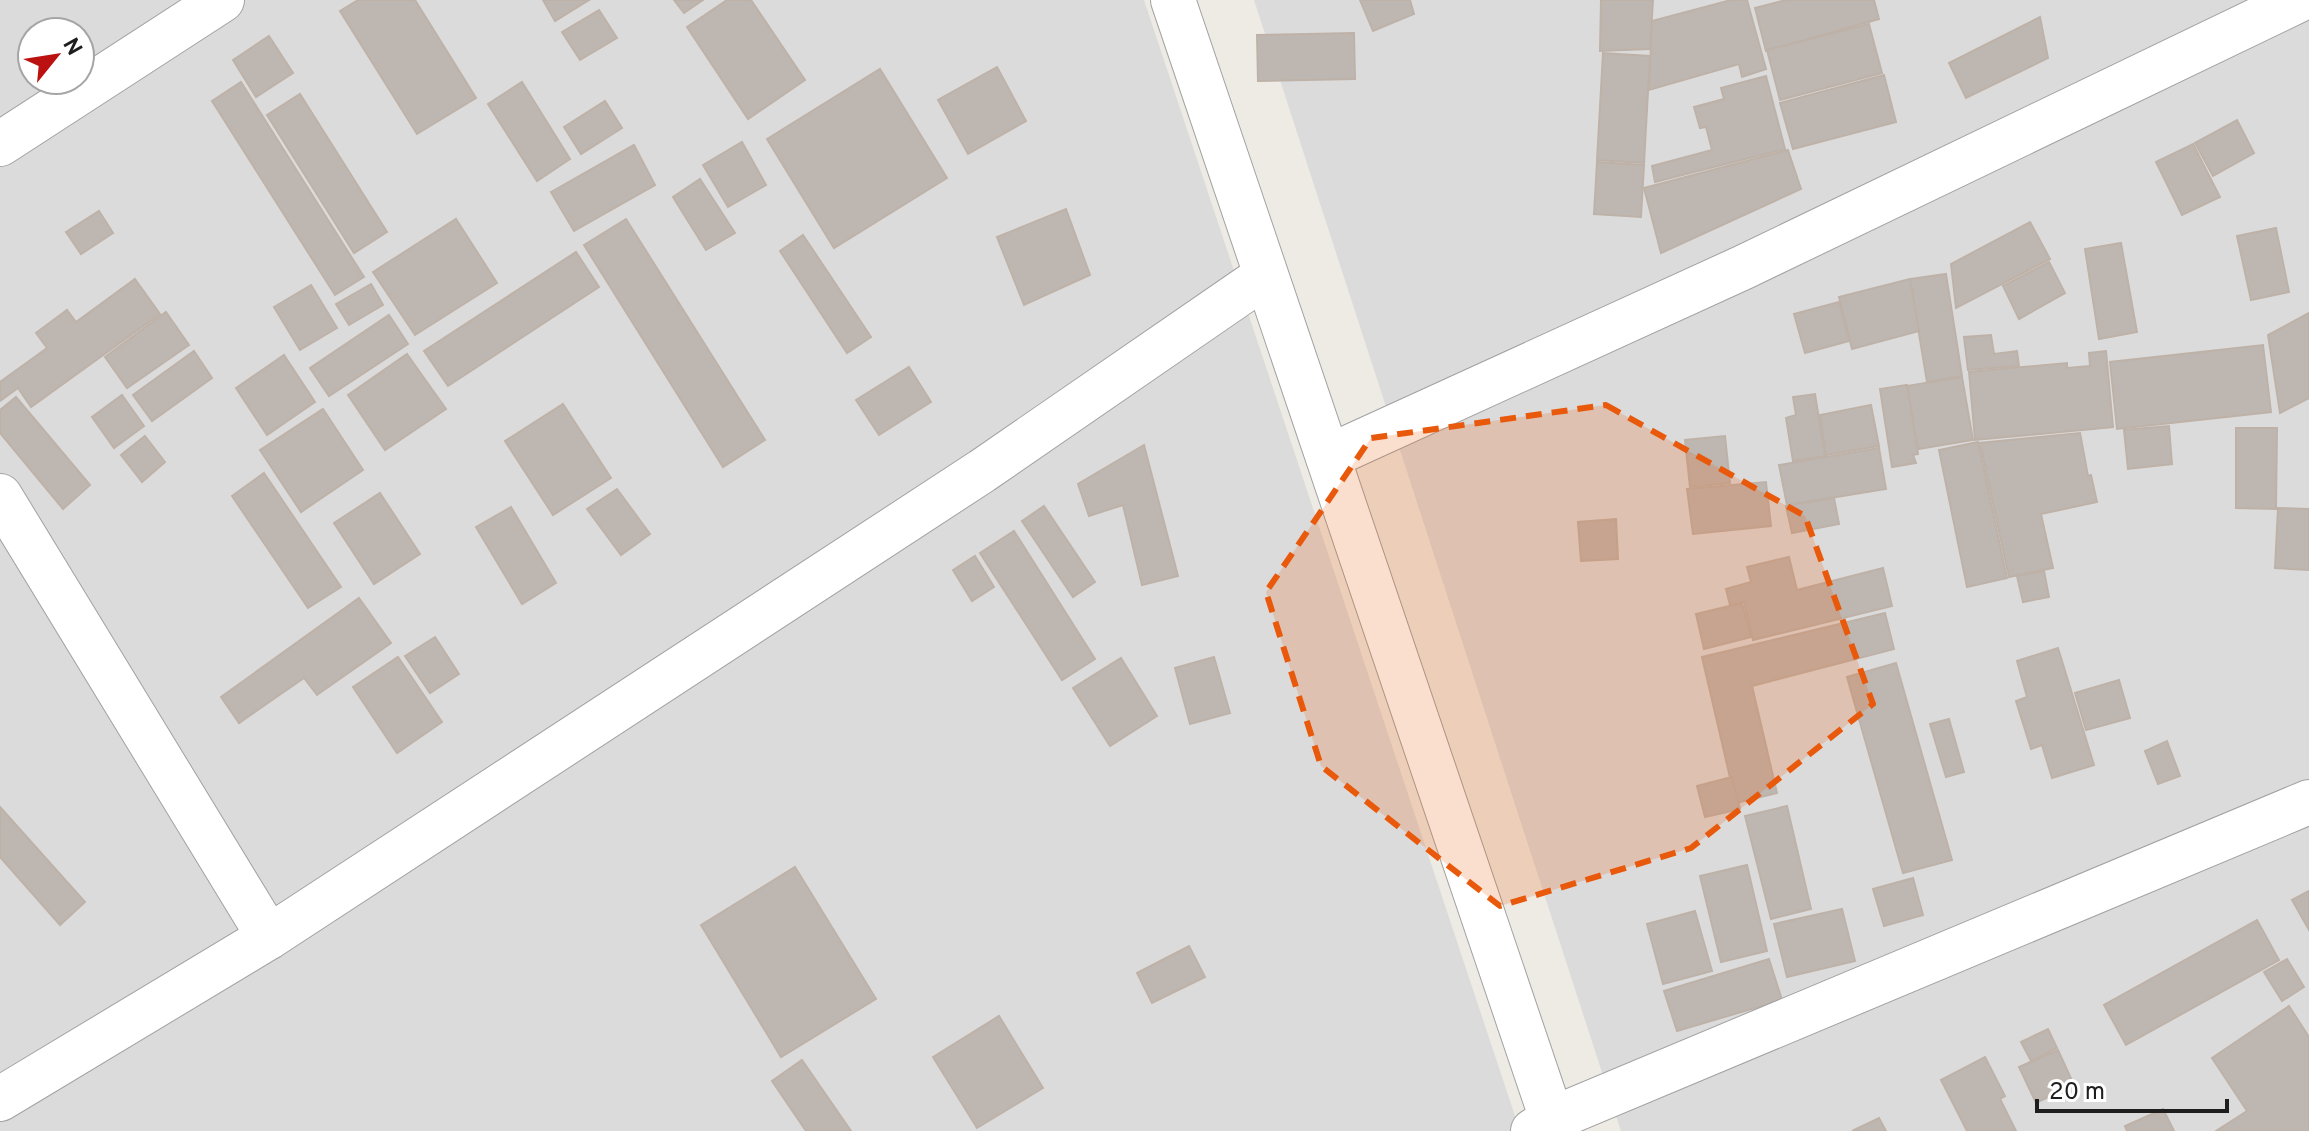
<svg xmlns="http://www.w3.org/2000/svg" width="2309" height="1131" viewBox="0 0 2309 1131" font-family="Overpass,sans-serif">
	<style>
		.residential { fill: #dcdbdb; fill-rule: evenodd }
		.building { fill: #beb7b1; stroke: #beb2a8; stroke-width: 2 }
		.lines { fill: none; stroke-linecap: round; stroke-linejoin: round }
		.minor-casing { stroke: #a2a2a2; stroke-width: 46 }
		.minor { stroke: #fff; stroke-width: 44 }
		.marked { fill: #e8590c; fill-opacity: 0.2; stroke: #e8590c; stroke-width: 6; stroke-dasharray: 16 10; stroke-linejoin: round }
	</style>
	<rect width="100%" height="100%" fill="#eeebe5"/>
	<g class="residential">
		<path d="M0 0H1144L1520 1131H0ZM32 32H80V80H32Z"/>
		<path d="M1254 0H2309V1131H1621Z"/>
	</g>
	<g class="building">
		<path d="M358 0H415L476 98 417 134 340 11Z"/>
		<path d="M543 0H589L555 21Z"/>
		<path d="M674 0H703L684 13Z"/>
		<path d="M727 0H751L805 80 748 119 687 27Z"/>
		<path d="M1360 0H1410L1414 14 1373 31Z"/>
		<path d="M1601 0H1653L1650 49 1600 51Z"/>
		<path d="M1731 0H1747L1766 69 1742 77 1739 64 1649 90 1652 21Z"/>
		<path d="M1786 0H1874L1879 19 1766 51 1755 8Z"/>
		<path d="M599 10 617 38 580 60 562 32Z"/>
		<path d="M2040 17 2048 58 1966 98 1949 63Z"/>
		<path d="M1869 24 1882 73 1780 100 1767 50Z"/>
		<path d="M1354 33 1355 79 1258 81 1257 35Z"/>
		<path d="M269 36 293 73 256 97 233 60Z"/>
		<path d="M1603 53 1650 56 1644 163 1597 160Z"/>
		<path d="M997 67 1026 121 968 154 938 100Z"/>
		<path d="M880 69 947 178 834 248 767 139Z"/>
		<path d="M1884 75 1896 122 1793 149 1780 103Z"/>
		<path d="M1766 76 1785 149 1655 182 1652 166 1712 150 1706 127 1700 128 1694 107 1724 99 1721 88Z"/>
		<path d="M241 82 364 277 335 295 212 101Z"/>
		<path d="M522 82 570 159 537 181 488 104Z"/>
		<path d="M300 94 387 232 354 253 267 115Z"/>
		<path d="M605 101 622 128 581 154 564 127Z"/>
		<path d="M2237 120 2254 153 2213 176 2195 143Z"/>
		<path d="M742 142 766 185 728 207 703 165Z"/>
		<path d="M2193 144 2220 197 2182 215 2156 162Z"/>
		<path d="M634 145 655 185 574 231 551 192Z"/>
		<path d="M1788 150 1801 189 1661 253 1644 188Z"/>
		<path d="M1597 162 1644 165 1641 217 1594 214Z"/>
		<path d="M700 179 735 233 706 250 673 197Z"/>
		<path d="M1066 209 1090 275 1024 305 997 237Z"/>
		<path d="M99 211 113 233 81 254 66 232Z"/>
		<path d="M456 219 497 283 415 335 373 272Z"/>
		<path d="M626 219 765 440 723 467 584 245Z"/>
		<path d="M2030 222 2050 259 1956 308 1951 264Z"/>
		<path d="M2276 228 2289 292 2251 300 2237 236Z"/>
		<path d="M803 235 871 337 847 353 780 251Z"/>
		<path d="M2121 243 2137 332 2099 339 2085 249Z"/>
		<path d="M576 252 599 287 448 386 424 351Z"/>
		<path d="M2049 262 2065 293 2019 319 2003 286Z"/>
		<path d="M1946 274 1962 376 1927 382 1910 279Z"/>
		<path d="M135 279 160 314 31 407 18 388 0 401V382L47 348 36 333 67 310 76 322Z"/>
		<path d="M1910 279 1919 331 1852 349 1839 297Z"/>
		<path d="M371 284 383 305 349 325 336 304Z"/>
		<path d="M311 285 337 328 300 350 274 307Z"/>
		<path d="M1839 302 1849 341 1805 353 1794 314Z"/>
		<path d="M166 312 189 345 127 388 105 357Z"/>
		<path d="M2309 313V398L2280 413 2268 335Z"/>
		<path d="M389 315 408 344 329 396 310 368Z"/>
		<path d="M1991 335 1994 354 2017 351 2019 366 1968 370 1964 337Z"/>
		<path d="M2263 345 2271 412 2117 429 2110 362Z"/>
		<path d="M194 351 212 378 152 421 133 395Z"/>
		<path d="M2106 351 2113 427 1975 440 1969 372 2067 363V368L2090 366 2089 353Z"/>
		<path d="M407 354 446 409 385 450 348 395Z"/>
		<path d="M284 355 315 402 267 435 236 388Z"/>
		<path d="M909 367 931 402 879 435 856 400Z"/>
		<path d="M1962 377 1973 440 1918 449 1907 386Z"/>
		<path d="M1907 385 1918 454 1913 455 1916 463 1892 467 1880 389Z"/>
		<path d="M1815 394 1825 456 1793 461 1786 418 1796 415 1793 397Z"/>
		<path d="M122 395 144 426 114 448 92 417Z"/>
		<path d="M16 397 90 485 63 509 0 433V410Z"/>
		<path d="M563 404 611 478 553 515 505 441Z"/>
		<path d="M1871 405 1879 446 1826 455 1820 415Z"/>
		<path d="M323 409 363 470 301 512 260 450Z"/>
		<path d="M2169 426 2172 464 2128 469 2124 430Z"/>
		<path d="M2236 428H2277L2276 509 2236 508Z"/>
		<path d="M2080 433 2088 476 2091 475 2097 502 2041 514 2053 568 2009 577 1980 443Z"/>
		<path d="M145 436 165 462 142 482 121 455Z"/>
		<path d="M1725 436 1730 483 1690 487 1685 440Z"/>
		<path d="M1978 442 2007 578 1967 587 1939 450Z"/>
		<path d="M1144 445 1178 576 1142 585 1123 505 1089 516 1078 484Z"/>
		<path d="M1879 448 1886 489 1787 505 1779 465Z"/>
		<path d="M264 473 341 587 308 608 232 496Z"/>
		<path d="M1766 482 1771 526 1693 534 1687 489Z"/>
		<path d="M617 489 650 534 621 555 587 509Z"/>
		<path d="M380 493 420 554 374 584 334 523Z"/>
		<path d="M1834 498 1839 524 1792 533 1786 506Z"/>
		<path d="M1044 506 1095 582 1073 597 1022 521Z"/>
		<path d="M511 507 556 583 522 604 476 527Z"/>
		<path d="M2278 508 2309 509V570L2275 568Z"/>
		<path d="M1616 519 1618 559 1581 561 1578 522Z"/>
		<path d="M1014 531 1095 659 1062 680 980 553Z"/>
		<path d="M975 556 994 587 972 601 953 570Z"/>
		<path d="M1789 557 1797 590 1883 568 1892 606 1753 640 1744 602 1730 605 1726 589 1751 582 1747 567Z"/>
		<path d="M2044 571 2049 597 2023 602 2017 576Z"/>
		<path d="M359 598 391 643 317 695 304 678 239 723 221 697Z"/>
		<path d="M1742 603 1751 637 1704 649 1696 614Z"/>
		<path d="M1885 613 1894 649 1752 686 1777 793 1736 803 1702 657Z"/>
		<path d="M435 637 459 674 430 693 405 656Z"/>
		<path d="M2058 648 2094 765 2052 778 2042 745 2031 749 2016 701 2027 697 2017 661Z"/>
		<path d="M398 657 442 722 397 753 353 687Z"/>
		<path d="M1214 657 1230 713 1190 724 1175 668Z"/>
		<path d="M1121 658 1157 716 1110 746 1073 688Z"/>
		<path d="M1896 663 1952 860 1903 873 1847 677Z"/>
		<path d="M2119 680 2130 718 2086 730 2075 693Z"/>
		<path d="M1949 719 1964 772 1946 777 1930 724Z"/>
		<path d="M2167 741 2180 776 2158 784 2145 751Z"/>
		<path d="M1732 777 1740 809 1705 817 1697 786Z"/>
		<path d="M1787 806 1811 909 1771 919 1745 816Z"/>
		<path d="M0 807 85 902 60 925 0 857Z"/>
		<path d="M1747 865 1767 951 1721 962 1700 876Z"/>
		<path d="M795 867 876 999 781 1057 701 925Z"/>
		<path d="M1913 878 1923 915 1884 926 1873 889Z"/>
		<path d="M2309 891V930L2292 900Z"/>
		<path d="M1842 909 1855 961 1787 977 1774 924Z"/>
		<path d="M1695 911 1712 971 1663 984 1647 924Z"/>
		<path d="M2257 920 2279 960 2126 1045 2104 1005Z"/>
		<path d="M1189 946 1205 977 1152 1003 1137 973Z"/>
		<path d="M1769 959 1782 1000 1677 1031 1664 991Z"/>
		<path d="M2287 959 2304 987 2282 1001 2264 972Z"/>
		<path d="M2289 1006 2309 1037V1131H2216L2247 1111 2212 1058Z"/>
		<path d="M999 1016 1043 1088 977 1128 933 1057Z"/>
		<path d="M2048 1029 2057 1048 2031 1061 2021 1042Z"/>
		<path d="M2058 1050 2074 1085 2036 1103 2019 1067Z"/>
		<path d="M1985 1057 2005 1096 2000 1099 2016 1131H1967L1941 1080Z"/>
		<path d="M802 1060 851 1131H806L772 1081Z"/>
		<path d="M2163 1109 2174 1131H2127L2125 1126Z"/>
		<path d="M1879 1118 1886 1131H1852Z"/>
	</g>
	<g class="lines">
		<g class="minor-casing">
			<g id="minor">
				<path d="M1173 0 1556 1131"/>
				<path d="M0 144 222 0"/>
				<path d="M1328 457 1744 267 2299 0"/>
				<path d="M0 496 269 937"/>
				<path d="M0 1099 269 937 982 471 1265 276"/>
				<path d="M1533 1131 1552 1119 2309 802"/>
			</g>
		</g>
		<use href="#minor" class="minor"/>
	</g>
	<path class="marked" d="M1606 405 1805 516 1873 704 1691 848 1500 906 1321 766 1266 592 1371 438Z"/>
	<g transform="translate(56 56) rotate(60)"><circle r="38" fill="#ffffff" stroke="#a5a5a5" stroke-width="2"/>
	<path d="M0-6L14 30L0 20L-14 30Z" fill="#bb1110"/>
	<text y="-12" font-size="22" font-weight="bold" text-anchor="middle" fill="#1e1e1e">N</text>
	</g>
	<path d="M2037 1099v12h190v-12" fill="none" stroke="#1e1e1e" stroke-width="4"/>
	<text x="2049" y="1099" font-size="24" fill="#1e1e1e" stroke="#ffffff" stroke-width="6" paint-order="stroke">20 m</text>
</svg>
